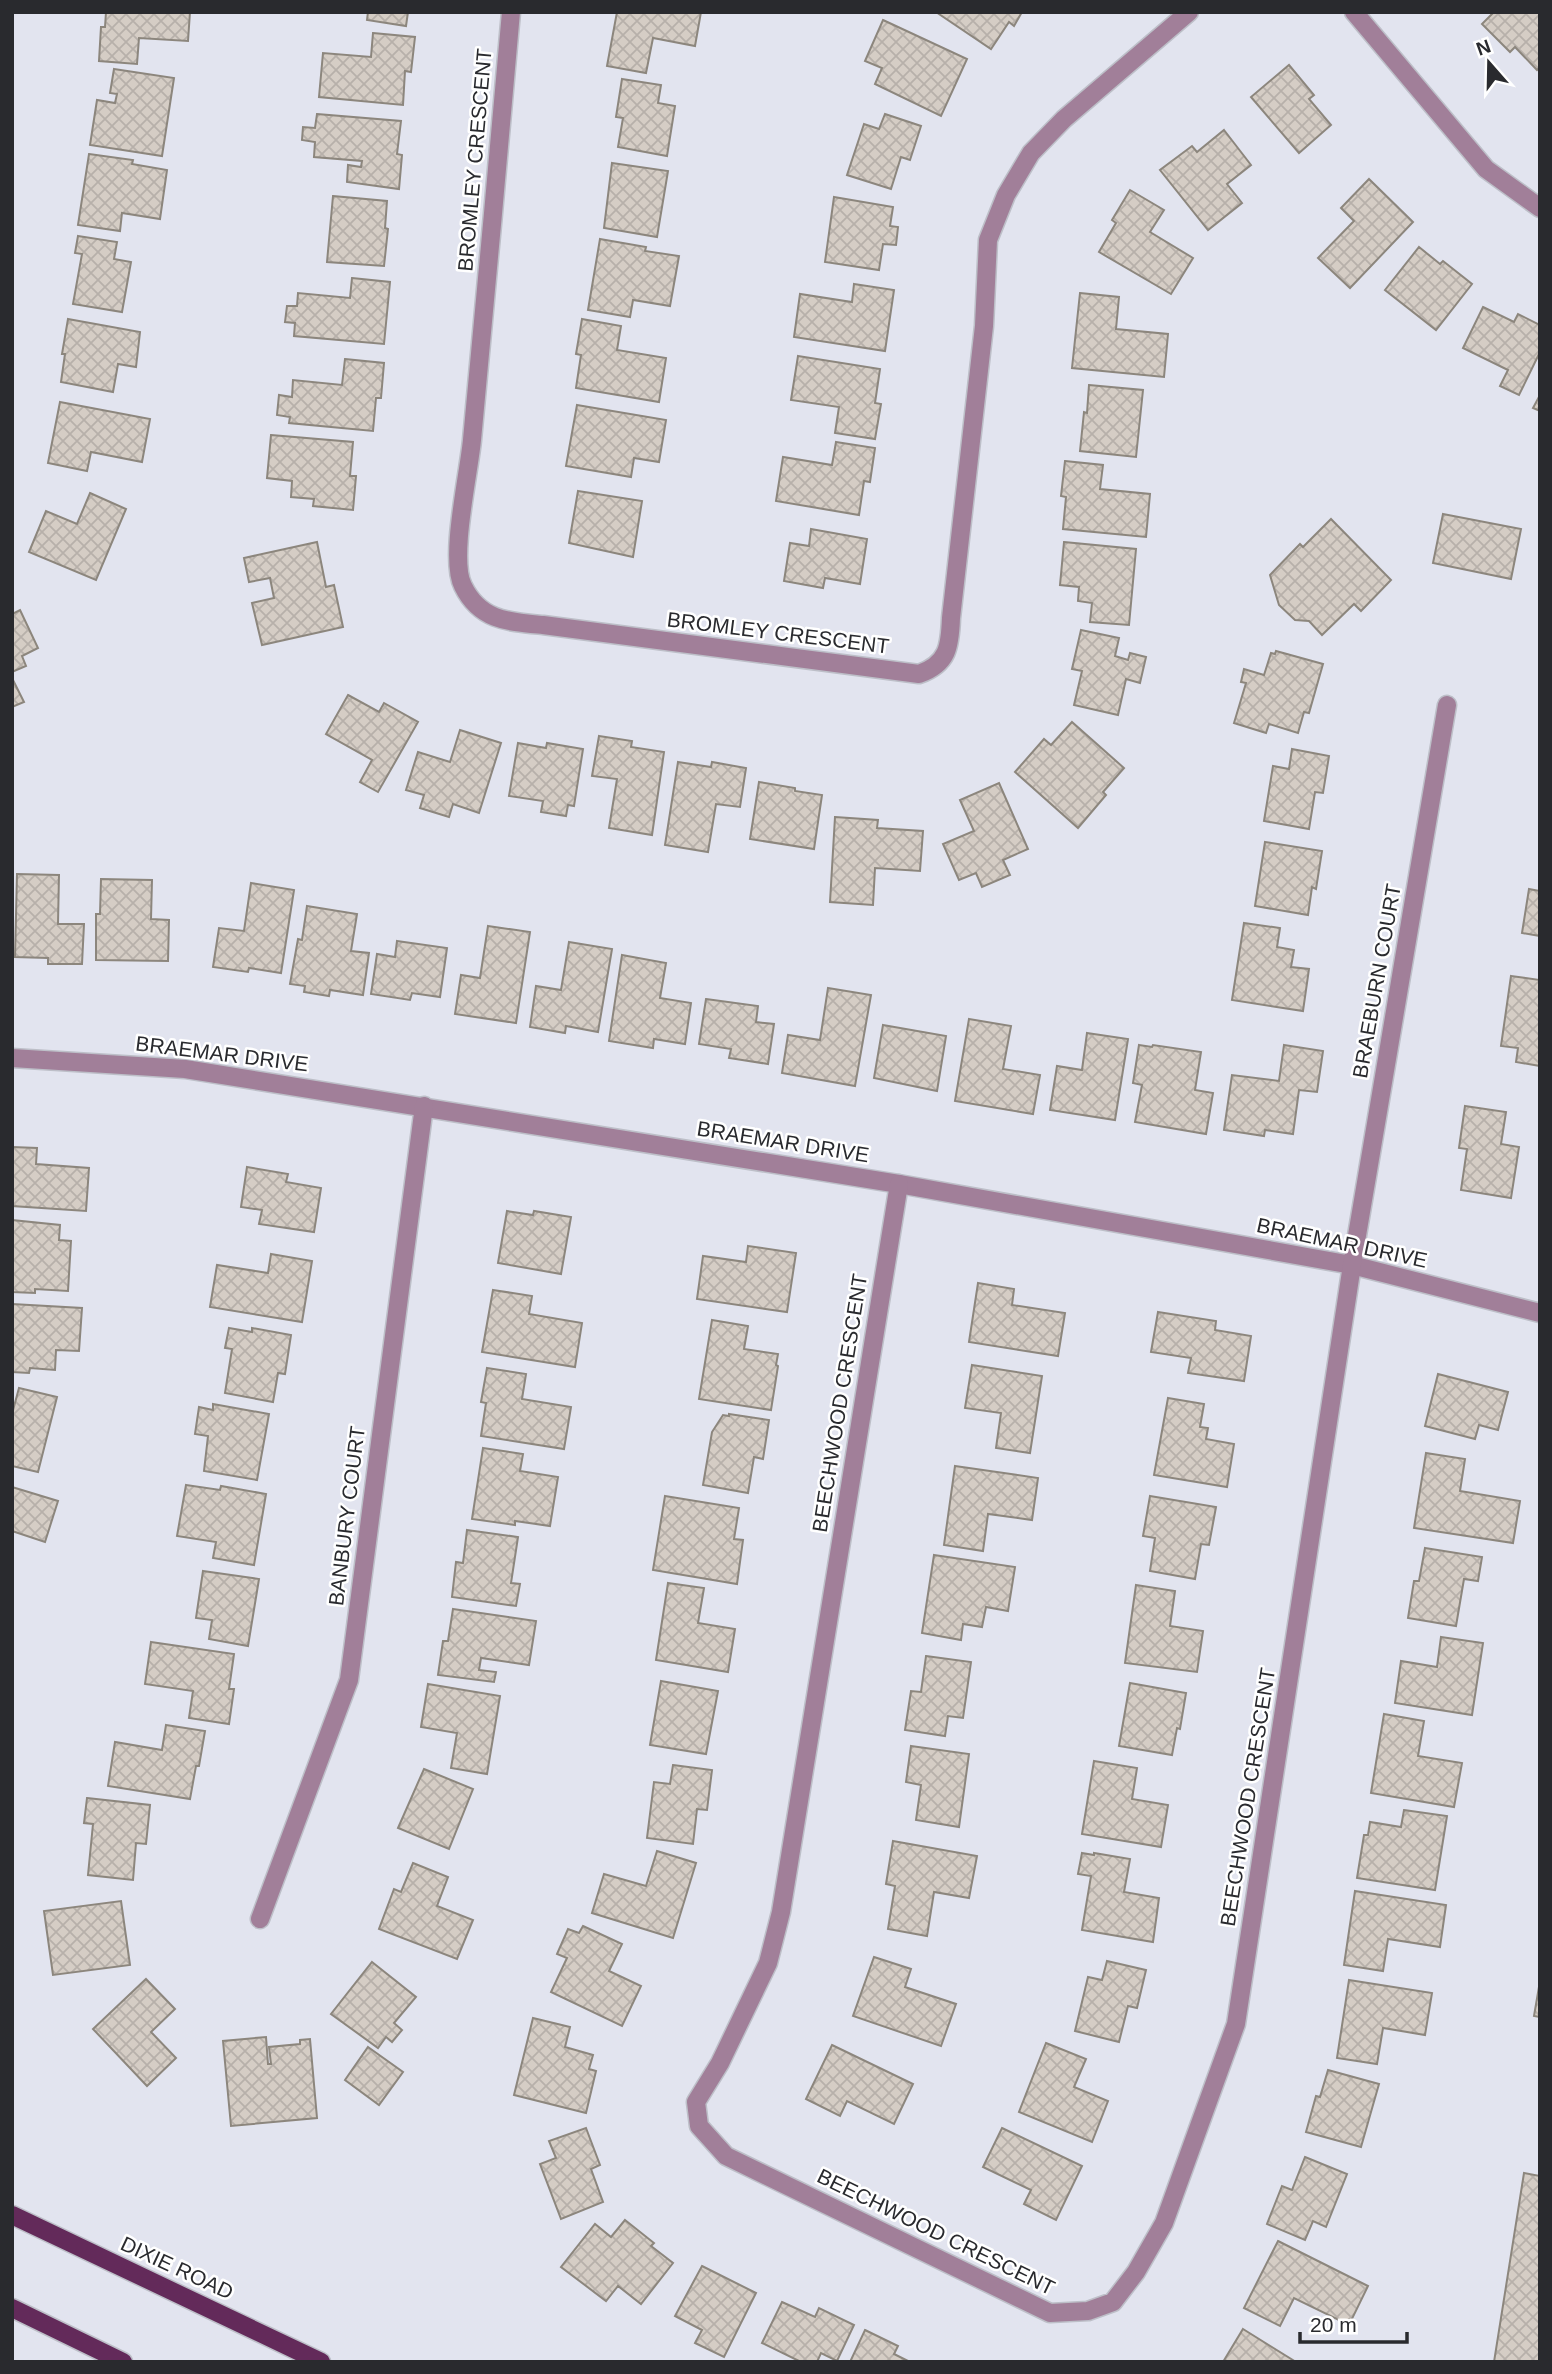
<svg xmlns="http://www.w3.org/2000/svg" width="1552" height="2374" viewBox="0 0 1552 2374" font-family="Helvetica,sans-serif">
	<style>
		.building { fill: url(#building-cross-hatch); stroke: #8c867d; stroke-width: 2 }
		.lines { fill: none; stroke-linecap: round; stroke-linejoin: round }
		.minor-casing { stroke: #bdbfc8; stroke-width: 21 }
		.major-casing { stroke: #bdbfc8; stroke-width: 21 }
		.minor { stroke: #a17f99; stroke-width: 18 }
		.major { stroke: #632a5a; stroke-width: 18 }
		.labels { text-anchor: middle; stroke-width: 5; stroke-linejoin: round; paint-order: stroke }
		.street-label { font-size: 21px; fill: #292a2e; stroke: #fff }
	</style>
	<defs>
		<pattern id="building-cross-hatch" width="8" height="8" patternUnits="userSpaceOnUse" patternTransform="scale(1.75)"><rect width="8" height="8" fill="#d5cdc5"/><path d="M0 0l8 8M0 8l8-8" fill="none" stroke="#b7b0aa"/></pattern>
	</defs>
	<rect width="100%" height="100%" fill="#e2e4ef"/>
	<g class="building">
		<path d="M106 12H190L188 41 139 38 137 64 99 61 101 27H105Z"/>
		<path d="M368 12H408L406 26 367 20Z"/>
		<path d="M617 12H701L695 46 653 38 646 73 607 66Z"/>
		<path d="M936 12H1022L1014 26 1009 22 991 49Z"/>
		<path d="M1494 12H1540V67L1537 70 1515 47 1510 52 1482 24Z"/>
		<path d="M883 20 967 59 941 116 875 84 882 68 865 61Z"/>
		<path d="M373 33 415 37 411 72 405 71 403 105 319 97 323 53 371 57Z"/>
		<path d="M1289 65 1314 95 1309 99 1331 125 1299 153 1251 97Z"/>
		<path d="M114 69 174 78 162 156 90 145 97 100 115 103 117 94 110 93Z"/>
		<path d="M622 79 661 85 658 103 675 106 667 156 618 147 623 118 616 117Z"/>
		<path d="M317 114 401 121 397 154 402 155 399 189 347 182 348 165 361 167 362 161 314 157 315 142 302 140 303 127 315 128Z"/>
		<path d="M885 114 921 126 910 160 901 157 891 189 847 175 864 124 879 129Z"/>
		<path d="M1224 130 1251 165 1227 184 1242 203 1208 230 1160 170 1192 146 1197 152Z"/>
		<path d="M89 154 133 160 132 164 167 170 160 219 122 213 120 231 78 225Z"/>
		<path d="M612 163 668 171 657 237 604 228Z"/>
		<path d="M1369 179 1413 222 1350 288 1318 258 1354 221 1341 208Z"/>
		<path d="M1130 190 1164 210 1150 232 1193 258 1171 294 1099 252 1116 223 1112 220Z"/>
		<path d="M333 196 387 201 385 228 388 229 384 266 327 262Z"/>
		<path d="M834 197 893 207 890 226 898 227 896 245 883 244 879 270 825 262Z"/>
		<path d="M78 236 117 242 114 259 131 262 122 312 73 304 82 254 75 253Z"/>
		<path d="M600 239 646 247 645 251 679 256 670 306 633 300 630 317 588 310Z"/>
		<path d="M1419 247 1440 264 1443 261 1472 284 1436 330 1385 290Z"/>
		<path d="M352 278 390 282 384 344 294 336 295 323 285 322 287 306H297L298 293 350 298Z"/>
		<path d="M854 284 894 290 885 351 794 337 800 294 852 302Z"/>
		<path d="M1080 293 1119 297 1116 329 1168 334 1164 377 1072 368Z"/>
		<path d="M1483 307 1514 322 1518 314 1540 325V352L1519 395 1500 386 1508 370 1463 348Z"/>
		<path d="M68 319 140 332 136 367 118 364 113 392 61 382 65 354H62Z"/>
		<path d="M582 319 621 326 617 350 666 358 659 402 576 388 581 355 576 354Z"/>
		<path d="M798 356 880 369 875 403 881 404 875 439 835 433 839 407 791 400Z"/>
		<path d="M345 359 384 363 381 398H376L373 431 289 423 290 417 277 415 279 395 292 397 293 380 342 385Z"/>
		<path d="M1089 385 1143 390 1136 457 1080 451 1084 412 1087 413Z"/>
		<path d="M1540 395V411L1533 408Z"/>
		<path d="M60 402 150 419 142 462 91 452 87 471 48 463Z"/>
		<path d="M577 405 666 420 659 462 634 458 631 477 566 466Z"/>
		<path d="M271 435 353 442 350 476H356L353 510 313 506 314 499 291 497 292 481 267 478Z"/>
		<path d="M836 442 875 448 870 482 864 481 859 515 776 501 783 457 832 465Z"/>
		<path d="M1065 461 1103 465 1100 489 1150 494 1146 537 1063 529 1066 497 1061 496Z"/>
		<path d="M578 491 642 501 633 557 569 543Z"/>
		<path d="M90 493 126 509 96 580 29 552 46 511 77 524Z"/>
		<path d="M1443 514 1521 529 1511 579 1433 563Z"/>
		<path d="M1331 519 1391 580 1361 611 1354 604 1322 635 1309 621 1295 620 1279 605 1270 575 1300 544 1303 547Z"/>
		<path d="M811 529 867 539 860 584 825 578 823 588 784 581 790 543 809 546Z"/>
		<path d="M317 542 326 587 334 585 343 627 262 645 252 603 274 598 270 578 249 582 244 558Z"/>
		<path d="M1064 542 1136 549 1129 625 1090 622 1092 603 1078 601 1079 587 1060 585Z"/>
		<path d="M20 610 38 648 22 656 26 666 12 672V614Z"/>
		<path d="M1081 630 1119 638 1115 656 1128 660 1130 653 1146 657 1140 683 1126 679 1118 715 1074 705 1082 671 1072 669Z"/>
		<path d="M1276 651 1323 664 1309 713 1304 712 1298 733 1269 724 1266 733 1234 723 1246 683 1241 682 1244 669 1264 675 1271 653 1275 654Z"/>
		<path d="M12 678 24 702 12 707Z"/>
		<path d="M348 695 379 712 384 703 418 722 378 792 360 782 372 760 326 734Z"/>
		<path d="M1072 722 1124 768 1103 792 1106 795 1078 828 1015 772 1044 739 1051 745Z"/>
		<path d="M460 730 501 743 479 813 453 804 449 817 420 808 424 795 406 790 418 752 450 762Z"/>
		<path d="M599 736 632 741 631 747 664 752 652 835 609 828 617 779 592 776Z"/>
		<path d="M518 743 546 748 547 743 583 749 574 806 568 805 566 816 541 812 543 801 509 796Z"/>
		<path d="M1292 749 1329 756 1323 793 1315 792 1309 829 1264 821 1273 766 1289 769Z"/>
		<path d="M678 762 711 767 712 762 746 768 740 807 716 804 708 852 665 845Z"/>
		<path d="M759 782 795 788V791L822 795 814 849 750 839Z"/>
		<path d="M999 783 1028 849 1003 860 1010 875 982 887 976 873 959 880 943 844 974 831 960 800Z"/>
		<path d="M835 817 878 820 877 828 923 831 920 871 875 868 873 905 830 902Z"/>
		<path d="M1265 842 1322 851 1316 889 1312 887 1308 915 1255 906Z"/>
		<path d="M17 874 59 875 58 924H84L82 964H48V958L15 957Z"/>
		<path d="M101 879 152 880 151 919 169 920 168 961 96 960V914H100Z"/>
		<path d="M251 883 294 890 281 973 249 968 248 972 213 967 219 928 244 931Z"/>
		<path d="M1529 889 1540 891V936L1522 933Z"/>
		<path d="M307 906 357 914 351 951 369 953 363 995 330 990 329 996 304 992 305 986 290 984 298 939 302 940Z"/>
		<path d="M1244 923 1280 928 1277 947 1294 950 1291 967 1309 969 1303 1011 1232 1000Z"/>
		<path d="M488 926 530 932 516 1023 455 1014 461 975 480 978Z"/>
		<path d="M397 941 447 948 440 997 412 993 410 1000 371 994 377 954 395 957Z"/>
		<path d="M569 942 612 949 598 1032 566 1026 565 1033 530 1027 536 986 561 990Z"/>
		<path d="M622 955 666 963 660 998 691 1003 685 1044 654 1039 653 1048 609 1041Z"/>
		<path d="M1511 976 1540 980V1066L1516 1062 1518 1048 1501 1046Z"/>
		<path d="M828 988 871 995 855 1086 782 1073 788 1035 820 1040Z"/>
		<path d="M706 999 758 1006 756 1022 774 1024 768 1064 729 1058 731 1049 699 1044Z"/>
		<path d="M969 1019 1011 1026 1003 1069 1040 1075 1033 1114 955 1101Z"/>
		<path d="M883 1025 946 1036 937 1091 874 1078Z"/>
		<path d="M1087 1033 1128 1039 1115 1120 1050 1110 1057 1066 1082 1070Z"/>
		<path d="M1139 1045 1152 1047 1153 1045 1201 1052 1195 1090 1213 1093 1206 1134 1135 1122 1142 1085 1133 1083Z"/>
		<path d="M1284 1045 1323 1051 1317 1092 1299 1090 1293 1134 1265 1130 1264 1136 1224 1130 1232 1075 1279 1081Z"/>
		<path d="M1465 1106 1506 1112 1501 1144 1519 1147 1511 1198 1461 1190 1467 1149 1459 1148Z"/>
		<path d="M12 1147 37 1148 36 1164 89 1168 86 1211 12 1206Z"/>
		<path d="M247 1167 288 1174 286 1182 321 1188 314 1232 259 1224 262 1210 241 1207Z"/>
		<path d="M507 1211 533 1215 534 1211 571 1217 561 1274 498 1263Z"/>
		<path d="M12 1220 60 1225 59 1240 71 1241 68 1291 35 1289V1293L12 1292Z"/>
		<path d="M748 1246 796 1253 787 1312 697 1299 703 1256 746 1262Z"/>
		<path d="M271 1254 312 1261 302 1322 210 1307 217 1265 268 1273Z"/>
		<path d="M978 1283 1014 1289 1012 1305 1065 1313 1058 1356 969 1342Z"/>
		<path d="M493 1290 532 1296 529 1314 582 1323 575 1367 482 1352Z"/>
		<path d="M12 1304 82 1308 79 1351 56 1350 55 1370 30 1368 29 1373 12 1372Z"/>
		<path d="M1158 1312 1216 1321 1215 1330 1251 1336 1244 1381 1188 1373 1191 1358 1151 1352Z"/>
		<path d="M712 1320 748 1326 744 1349 778 1354 776 1365 778 1366 771 1410 699 1399Z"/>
		<path d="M229 1328 252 1332V1328L291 1335 285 1374 278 1373 273 1402 225 1393 232 1349 225 1348Z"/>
		<path d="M972 1365 1042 1376 1030 1453 996 1448 1001 1413 965 1408Z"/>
		<path d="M487 1368 526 1374 522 1399 571 1407 564 1449 481 1436 486 1403 481 1402Z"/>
		<path d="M1438 1374 1508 1392 1498 1430 1479 1425 1475 1439 1425 1426Z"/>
		<path d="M19 1388 57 1397 38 1472 12 1466V1414Z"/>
		<path d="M1168 1398 1204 1404 1200 1427 1208 1428 1206 1439 1234 1444 1227 1487 1154 1475Z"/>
		<path d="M213 1404 269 1414 257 1480 204 1471 208 1436 195 1434 199 1407 213 1410Z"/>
		<path d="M729 1414 769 1420 763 1459 754 1457 748 1493 703 1485 712 1432 723 1415 729 1416Z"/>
		<path d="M483 1448 523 1454 520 1471 558 1477 550 1526 515 1521V1525L472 1519Z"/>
		<path d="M1426 1453 1465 1459 1460 1491 1520 1501 1513 1543 1414 1528Z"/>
		<path d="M955 1466 1038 1478 1032 1520 988 1514 983 1551 944 1545Z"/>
		<path d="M186 1485 220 1490 221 1486 266 1494 254 1565 213 1558 216 1542 177 1536Z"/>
		<path d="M12 1487 58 1501 45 1542 12 1531Z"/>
		<path d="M665 1496 739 1508 734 1539 743 1540 737 1584 653 1570Z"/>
		<path d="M1150 1496 1216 1507 1209 1545 1201 1544 1195 1579 1150 1571 1155 1538 1143 1536Z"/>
		<path d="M467 1530 518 1537 511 1583 520 1584 516 1606 452 1597 456 1562 463 1563Z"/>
		<path d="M1425 1548 1482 1557 1478 1581 1464 1579 1456 1626 1408 1618 1414 1581H1419Z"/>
		<path d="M934 1555 1015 1567 1008 1611 986 1607 982 1627 963 1624 961 1640 922 1633Z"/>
		<path d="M203 1571 259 1579 248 1646 209 1639 212 1620 196 1618Z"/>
		<path d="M668 1583 704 1588 698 1623 735 1629 728 1672 656 1660Z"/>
		<path d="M1136 1585 1175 1591 1170 1626 1203 1631 1197 1672 1125 1663Z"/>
		<path d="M453 1609 536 1621 529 1665 481 1658 479 1670 496 1672 494 1682 438 1675 443 1641H448Z"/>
		<path d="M1441 1637 1483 1643 1472 1715 1395 1703 1401 1661 1437 1667Z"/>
		<path d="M151 1642 234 1654 229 1689H234L229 1724 189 1718 193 1691 145 1684Z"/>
		<path d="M926 1656 971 1662 963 1718 948 1716 945 1736 905 1730 911 1691 921 1692Z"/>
		<path d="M661 1681 718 1691 706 1754 650 1745Z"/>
		<path d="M1130 1683 1186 1693 1180 1729 1177 1728 1172 1755 1119 1746Z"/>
		<path d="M428 1684 500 1696 487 1774 451 1768 457 1733 421 1727Z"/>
		<path d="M1384 1714 1424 1721 1418 1756 1462 1763 1454 1807 1371 1793Z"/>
		<path d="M166 1725 205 1731 199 1766H196L190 1799 108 1786 115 1742 162 1750Z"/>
		<path d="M911 1746 969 1754 959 1827 916 1820 921 1785 906 1782Z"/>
		<path d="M1094 1761 1137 1768 1132 1799 1168 1805 1161 1847 1082 1834Z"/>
		<path d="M673 1765 712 1770 707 1810 697 1809 693 1844 647 1838 654 1782 670 1784Z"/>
		<path d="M424 1769 473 1789 449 1849 398 1828Z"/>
		<path d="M87 1798 150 1805 146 1844 136 1843 133 1880 88 1875 93 1824 84 1823Z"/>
		<path d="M1404 1810 1447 1816 1435 1890 1357 1878 1364 1835H1368L1370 1822 1401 1827Z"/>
		<path d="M893 1841 977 1856 969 1898 934 1892 927 1936 888 1929 895 1886 886 1884Z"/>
		<path d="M657 1851 696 1863 673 1938 592 1913 604 1874 646 1886Z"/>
		<path d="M1082 1853 1094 1855V1853L1130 1859 1124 1892 1159 1898 1153 1942 1082 1930 1091 1876 1078 1874Z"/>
		<path d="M413 1863 448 1877 437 1906 473 1920 457 1959 379 1929 394 1889 401 1892Z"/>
		<path d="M1355 1891 1446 1905 1440 1947 1388 1939 1383 1971 1344 1965Z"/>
		<path d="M121 1901 130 1965 53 1975 44 1911Z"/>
		<path d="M583 1926 622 1944 609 1971 641 1986 622 2026 551 1992 567 1958 557 1954 568 1929 579 1933Z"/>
		<path d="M874 1957 911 1969 905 1987 956 2004 941 2046 853 2016Z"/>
		<path d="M1107 1961 1146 1970 1137 2008 1128 2006 1119 2042 1075 2031 1088 1977 1102 1980Z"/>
		<path d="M372 1962 416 1997 394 2023 402 2030 392 2042 386 2037 378 2048 331 2014Z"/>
		<path d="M146 1979 175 2009 151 2032 176 2058 147 2086 93 2029Z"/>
		<path d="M1349 1980 1432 1993 1425 2035 1383 2028 1377 2064 1337 2058Z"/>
		<path d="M1540 1981V2017L1534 2016Z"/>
		<path d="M533 2018 570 2027 565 2047 593 2055 589 2069 596 2071 586 2113 514 2095Z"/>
		<path d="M266 2037 268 2064H271L269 2047 300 2044V2040L310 2039 317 2118 231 2126 223 2041Z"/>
		<path d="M1046 2043 1086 2059 1074 2087 1108 2101 1092 2142 1019 2112Z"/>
		<path d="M832 2045 913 2084 894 2124 847 2101 840 2116 806 2099Z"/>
		<path d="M368 2047 403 2072 379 2105 345 2080Z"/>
		<path d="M1328 2070 1379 2084 1361 2147 1306 2132 1316 2096 1320 2097Z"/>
		<path d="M586 2128 600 2165 591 2169 603 2202 561 2219 540 2164 556 2158 549 2141Z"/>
		<path d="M1002 2128 1082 2166 1056 2220 1024 2204 1031 2190 983 2167Z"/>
		<path d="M1305 2157 1347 2174 1326 2227 1313 2221 1305 2240 1267 2224 1282 2186 1292 2190Z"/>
		<path d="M1524 2173 1540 2176V2362H1494Z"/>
		<path d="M625 2220 654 2243 651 2246 673 2263 641 2304 618 2286 606 2301 561 2267 595 2224 611 2237Z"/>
		<path d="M1278 2241 1368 2286 1349 2325 1294 2298 1280 2326 1244 2308Z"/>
		<path d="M702 2266 756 2293 724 2357 695 2343 702 2330 675 2316Z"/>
		<path d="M782 2302 815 2317 819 2308 854 2325 837 2361 821 2353 817 2362H801L762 2343Z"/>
		<path d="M1243 2329 1296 2362H1223Z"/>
		<path d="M865 2330 898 2346 894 2354 910 2362H850Z"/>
	</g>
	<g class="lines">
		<g class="minor-casing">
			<g id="minor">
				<path d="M511 12C498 155 486 297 472 440 469 473 449 559 463 586 480 621 509 622 543 625L919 674C948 664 950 646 951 618L984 326 988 240 1006 195 1031 153 1064 119 1189 12"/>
				<path d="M1354 12 1486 169 1540 208"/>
				<path d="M12 1058 185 1069 899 1184 1352 1265 1540 1313"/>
				<path d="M899 1184 781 1912 768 1963 720 2063 696 2102 699 2126 726 2156 1050 2313 1088 2311 1113 2302 1136 2272 1164 2223 1236 2024 1352 1265 1447 705"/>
				<path d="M260 1919 349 1680 424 1106"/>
			</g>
		</g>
		<g class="major-casing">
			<g id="major">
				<path d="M12 2215 321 2362"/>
				<path d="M12 2308 123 2362"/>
			</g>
		</g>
		<use href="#minor" class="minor"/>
		<use href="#major" class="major"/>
	</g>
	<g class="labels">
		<g class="street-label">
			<text transform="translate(475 160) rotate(-85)" y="7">BROMLEY CRESCENT</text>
			<text transform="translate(778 633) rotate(7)" y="7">BROMLEY CRESCENT</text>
			<text transform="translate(1377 981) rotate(-80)" y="7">BRAEBURN COURT</text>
			<text transform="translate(222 1054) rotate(7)" y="7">BRAEMAR DRIVE</text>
			<text transform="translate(783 1142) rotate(9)" y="7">BRAEMAR DRIVE</text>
			<text transform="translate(1342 1243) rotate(12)" y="7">BRAEMAR DRIVE</text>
			<text transform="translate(840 1403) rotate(-81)" y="7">BEECHWOOD CRESCENT</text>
			<text transform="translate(347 1516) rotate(-83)" y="7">BANBURY COURT</text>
			<text transform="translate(1248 1797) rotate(-81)" y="7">BEECHWOOD CRESCENT</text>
			<text transform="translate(936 2232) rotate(26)" y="7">BEECHWOOD CRESCENT</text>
			<text transform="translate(177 2268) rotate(25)" y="7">DIXIE ROAD</text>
		</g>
	</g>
	<rect width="1552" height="2374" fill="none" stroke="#292a2e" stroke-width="28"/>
	<g transform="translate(1489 63) rotate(340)" stroke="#ffffff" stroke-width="5" paint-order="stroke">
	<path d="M0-5L12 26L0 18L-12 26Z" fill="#292a2e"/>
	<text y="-10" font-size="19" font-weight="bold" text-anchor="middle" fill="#292a2e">N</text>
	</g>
	<path d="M1300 2332v10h107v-10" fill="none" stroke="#292a2e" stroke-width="3.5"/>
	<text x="1310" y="2332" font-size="21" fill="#292a2e" stroke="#ffffff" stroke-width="5" paint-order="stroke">20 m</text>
</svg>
